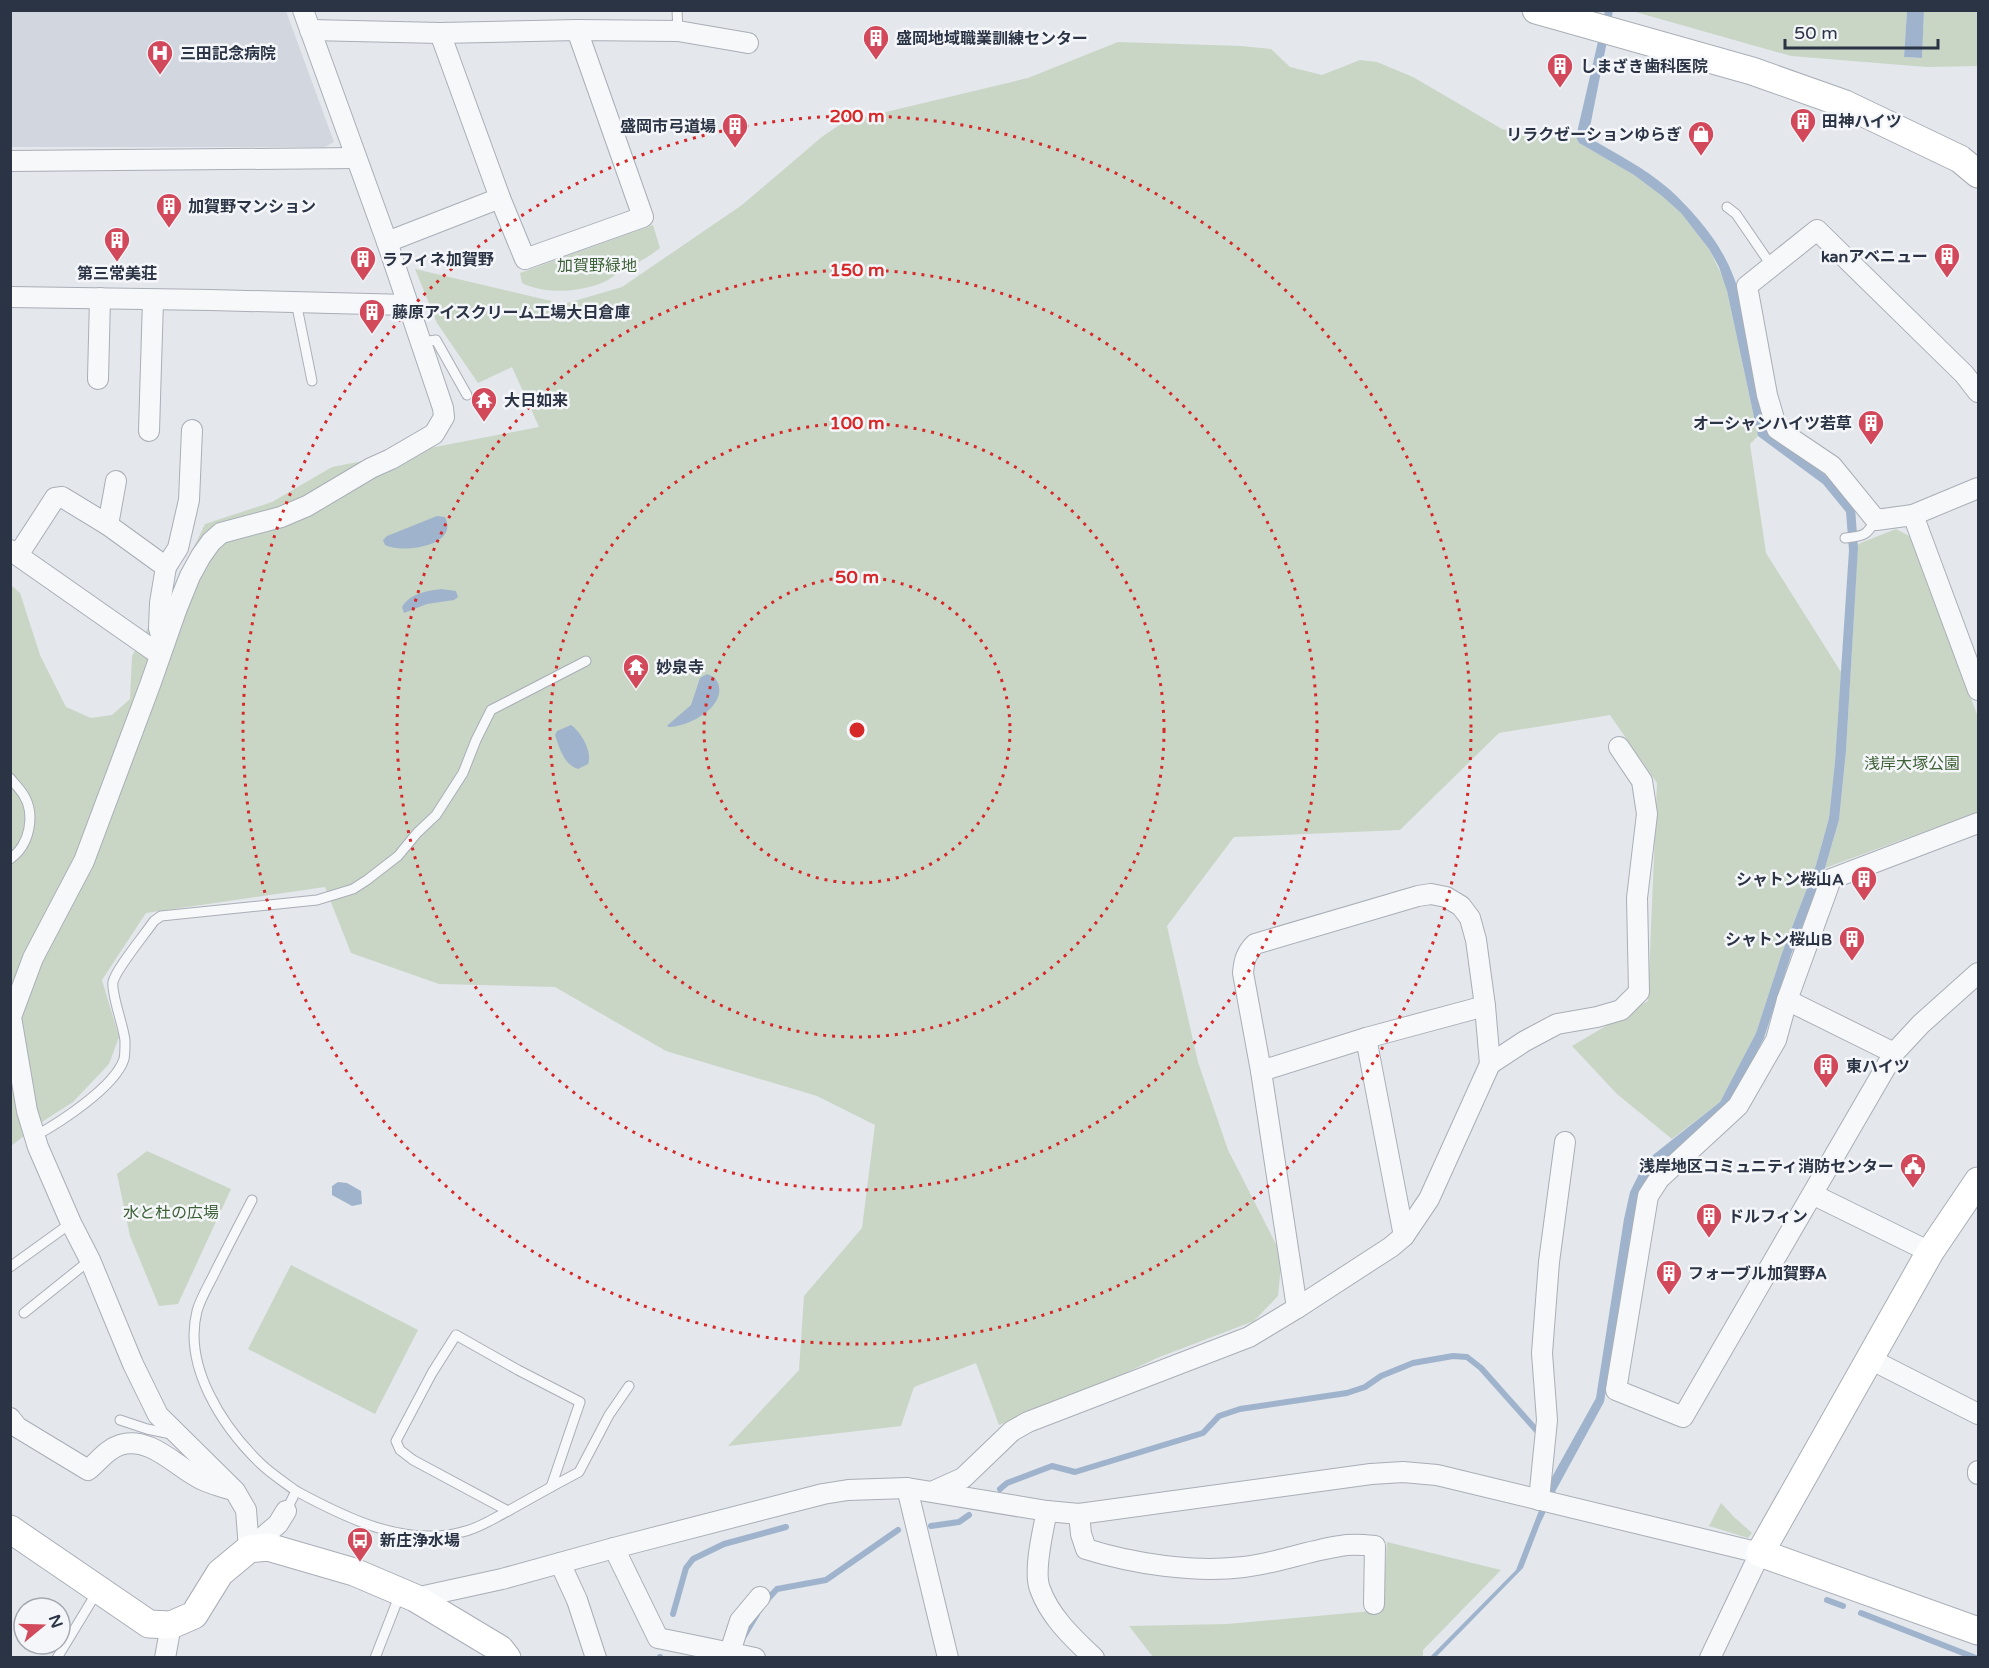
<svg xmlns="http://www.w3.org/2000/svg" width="1989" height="1668" viewBox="0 0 1989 1668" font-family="'Varela Round','Noto Sans JP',sans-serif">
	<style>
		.built { fill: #d2d6de }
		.green { fill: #c9d6c5 }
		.water { fill: #9fb4cc }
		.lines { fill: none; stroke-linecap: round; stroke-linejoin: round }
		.stream { stroke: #9fb4cc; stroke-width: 6 }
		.lane-casing { stroke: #a9aeb7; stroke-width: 11 }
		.street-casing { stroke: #a9aeb7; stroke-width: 22 }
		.secondary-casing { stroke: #a9aeb7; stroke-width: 29 }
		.lane { stroke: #f7f8fa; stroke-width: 9 }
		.street { stroke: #f7f8fa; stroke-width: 20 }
		.secondary { stroke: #fff; stroke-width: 27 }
		.ring { fill: none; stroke: #d62828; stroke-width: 3; stroke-dasharray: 3 6 }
		.labels { text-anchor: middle; stroke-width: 5; stroke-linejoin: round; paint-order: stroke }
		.poi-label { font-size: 16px; font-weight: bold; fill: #2b3445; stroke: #f4f6f9; text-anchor: start }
		.park-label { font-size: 16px; fill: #3f6138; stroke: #f4f6f9 }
		.centre { fill: #d62828; stroke: #f4f6f9; stroke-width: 3 }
		.ring-label { font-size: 18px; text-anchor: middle; font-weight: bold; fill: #d62828; stroke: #f4f6f9; stroke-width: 5; stroke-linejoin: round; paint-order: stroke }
	</style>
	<rect width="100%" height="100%" fill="#e4e7ec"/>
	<path class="built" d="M11 10 286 11 334 142 325 147H11Z"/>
	<g class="green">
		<path d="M1632 11H1907L1904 57 1922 58 1924 11H1978V66L1926 67 1791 56Z"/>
		<path d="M1118 42 1241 46 1271 49 1290 67 1322 75 1360 60 1377 62 1413 77 1502 129 1548 138 1576 137 1579 143 1634 175 1662 196 1681 213 1709 249 1725 282 1758 436 1750 444 1766 553 1841 672 1835 761 1829 818 1816 865 1782 953 1756 1033 1720 1102 1672 1139 1617 1094 1572 1046 1648 1001 1657 783 1610 715 1499 733 1400 830 1234 837 1167 926 1198 1062 1228 1150 1282 1256 1278 1296 1254 1321 1157 1358 1096 1387 999 1425 976 1363 914 1387 901 1426 728 1446 799 1370 804 1296 862 1228 875 1125 817 1096 666 1051 555 987 439 984 351 953 325 887 146 913 102 980 119 1037 109 1064 73 1102 45 1120 11 1146V585L20 593 40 655 66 707 91 718 112 715 130 699 132 656 154 617 155 594 173 591 205 524 272 502 332 467 539 427 512 367 478 383 437 323 415 269 564 304 622 287 742 205 823 136 844 122 1028 78Z"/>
		<path d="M653 225 660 248C648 258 637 263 624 269 617 273 611 279 604 282 580 292 546 295 522 283L520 273Z"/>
		<path d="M1896 529 1911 537 1978 717V812L1825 868 1839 820 1846 751 1858 544Z"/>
		<path d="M147 1151 231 1189 178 1304 159 1306 130 1236 117 1174Z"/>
		<path d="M291 1265 418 1330 375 1414 248 1349Z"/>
		<path d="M1721 1503 1734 1517 1752 1533 1748 1538 1709 1526Z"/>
		<path d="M1387 1542 1501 1570 1423 1650V1657H1153L1129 1626 1227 1624 1383 1610Z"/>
	</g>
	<g class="water">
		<path d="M1605 11H1613L1588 137C1615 153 1645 168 1669 189 1688 206 1712 233 1724 256 1749 301 1757 378 1766 430L1828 477 1855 508 1858 548 1846 751 1839 820 1825 868 1791 955 1764 1038 1728 1107 1651 1171 1639 1194 1604 1402 1556 1490 1540 1524 1523 1568 1436 1657H1430L1516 1570 1552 1477 1596 1398 1624 1219 1630 1192 1642 1168 1653 1155 1720 1102 1756 1033 1782 953 1816 865 1829 818 1835 761 1849 550 1846 512 1823 484 1758 436 1727 291 1719 267 1709 249 1681 213 1662 196 1634 175 1579 143 1576 137Z"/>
		<path d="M1907 11H1924L1922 58 1904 57Z"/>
		<path d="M437 516 445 517C460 546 402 554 385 545L383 540 387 536Z"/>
		<path d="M441 589 456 591 458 597 454 600 427 604 404 613 402 607C411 593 426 591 441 589Z"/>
		<path d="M707 674C712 676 715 677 718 683 727 707 688 727 669 727L667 726 669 724 691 705 700 678Z"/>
		<path d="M571 725C581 732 593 752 588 764L578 769C564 765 559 747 555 735L557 731Z"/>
		<path d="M338 1182 347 1183 361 1191 362 1204 352 1206 332 1195V1186Z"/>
	</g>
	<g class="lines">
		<g class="stream">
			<path d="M1000 1489 1007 1483 1052 1466 1075 1472 1203 1433 1219 1416 1240 1409 1347 1393 1365 1387 1381 1376 1413 1363 1453 1356 1467 1357 1481 1368 1538 1432"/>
			<path d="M931 1526 959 1522 969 1515"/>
			<path d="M1827 1600 1843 1606"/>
			<path d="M766 1601 777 1589 826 1580 898 1530"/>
			<path d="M1861 1613 1976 1658"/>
			<path d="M673 1614 686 1568 693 1559 724 1544 786 1527"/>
			<path d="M744 1636 757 1614"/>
			<path d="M660 1658V1657"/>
		</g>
		<g class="lane-casing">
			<g id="lane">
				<path d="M677 10 678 31"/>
				<path d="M1727 207 1736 214 1771 265"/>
				<path d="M296 302 312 381"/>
				<path d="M421 342 436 340 467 395"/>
				<path d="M1845 538C1864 536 1866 536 1876 520"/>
				<path d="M10 778C14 783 19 788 23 794 36 814 30 845 10 859"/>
				<path d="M35 1136C59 1123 115 1087 124 1059 125 1055 125 1046 125 1041 124 1027 111 994 113 982 116 969 145 934 154 921L161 916 317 900 353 889 367 880 398 856 417 833 436 815 463 773 476 740 491 710 586 661"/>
				<path d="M252 1200C240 1223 228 1246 216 1270 210 1283 201 1297 197 1311 183 1366 222 1426 260 1463 270 1473 284 1482 296 1491L286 1511"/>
				<path d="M10 1267 71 1223"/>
				<path d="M24 1313 90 1260"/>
				<path d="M120 1420 147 1429 171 1434"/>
				<path d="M296 1491C346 1518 404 1547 462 1532 478 1529 494 1518 508 1511L413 1460 400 1450 396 1441 432 1373 456 1335 518 1370 580 1402 551 1487 579 1472 609 1415 629 1386"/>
				<path d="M508 1511 551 1487"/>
				<path d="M57 1658 97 1592"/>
				<path d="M375 1658 400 1594"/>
			</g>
		</g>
		<g class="street-casing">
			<g id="street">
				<path d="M310 30 440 33 577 30 678 31 748 43"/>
				<path d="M440 33 500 198 525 259 643 217 577 30"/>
				<path d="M10 161 356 158"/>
				<path d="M387 242 500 198"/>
				<path d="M10 297 211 300 408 305"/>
				<path d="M98 379 100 298"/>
				<path d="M1978 392 1964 374 1817 230 1747 286 1767 395 1777 429 1832 466 1876 520 1913 515 1978 488"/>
				<path d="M149 431 153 300"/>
				<path d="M1913 515 1978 690"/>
				<path d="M108 525 116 481"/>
				<path d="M10 550 160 655"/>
				<path d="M18 555 55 498 62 497 108 525 166 567"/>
				<path d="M163 642 159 628 160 603 166 567 178 548 189 500 192 430"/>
				<path d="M1978 823 1831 879 1787 1000 1776 1040 1738 1106 1659 1179 1648 1196 1616 1390 1683 1417 1894 1053 1921 1024 1978 973"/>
				<path d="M1431 894 1446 897 1461 906 1470 918 1476 940 1485 1006 1490 1064 1429 1199 1404 1236 1391 1247 1297 1308 1261 1071 1243 973C1244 961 1246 953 1255 944L1418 896Z"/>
				<path d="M1787 1000 1894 1053"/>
				<path d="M1366 1038 1404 1236"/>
				<path d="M1490 1064 1525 1041 1557 1024 1597 1017 1621 1010 1639 992 1637 898 1647 814 1642 781 1619 747"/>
				<path d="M1261 1071 1366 1038 1485 1006"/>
				<path d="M1814 1195 1930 1252"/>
				<path d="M1870 1359 1978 1414"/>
				<path d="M10 1418 17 1427 88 1470C98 1462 107 1449 120 1445 151 1435 178 1469 203 1480 211 1484 221 1486 229 1489"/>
				<path d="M1978 1471V1474"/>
				<path d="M907 1488 948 1658"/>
				<path d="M934 1491 963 1478 1012 1431 1028 1422 1249 1337 1297 1308"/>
				<path d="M1539 1500 1547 1420 1542 1353 1549 1262 1565 1142"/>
				<path d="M1047 1511C1043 1530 1033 1572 1040 1589 1050 1617 1073 1638 1094 1658"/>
				<path d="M1079 1514 1081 1534 1086 1549C1134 1564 1194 1573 1244 1567 1279 1563 1312 1549 1347 1545 1356 1544 1366 1545 1375 1546L1374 1604"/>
				<path d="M614 1548 658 1638 755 1658"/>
				<path d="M249 1549 246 1510 235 1491 158 1415 133 1364 90 1260 71 1223 38 1147 27 1111 11 1017 33 958 84 861 150 685 177 608 190 576 201 556 211 542 221 533 281 517 307 506 371 468 391 459 434 434 444 417 443 408 387 242 303 10"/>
				<path d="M249 1549 278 1524 286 1511"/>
				<path d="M560 1563 577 1600 596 1658"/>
				<path d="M415 1598 502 1579 614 1548 823 1494 848 1490 907 1488 1047 1511 1079 1514 1371 1474 1403 1472 1437 1475 1760 1553 1710 1658"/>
				<path d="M165 1658 171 1625"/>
				<path d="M728 1658 740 1621 760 1597"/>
			</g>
		</g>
		<g class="secondary-casing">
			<g id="secondary">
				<path d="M1536 10 1752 71 1845 104 1960 159 1978 174"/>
				<path d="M1978 1181 1930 1252 1760 1553 1978 1631"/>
				<path d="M10 1529 149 1624 171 1625 194 1615 220 1573 249 1549 268 1547 354 1572 401 1592 415 1598 500 1649 507 1658"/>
			</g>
		</g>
		<use href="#lane" class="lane"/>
		<use href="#street" class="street"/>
		<use href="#secondary" class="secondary"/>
	</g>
	<g class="ring">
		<circle cx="857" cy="730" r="153"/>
		<circle cx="857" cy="730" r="307"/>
		<circle cx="857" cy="730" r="460"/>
		<circle cx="857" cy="730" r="614"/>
	</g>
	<defs>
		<g id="building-pin" transform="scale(1.35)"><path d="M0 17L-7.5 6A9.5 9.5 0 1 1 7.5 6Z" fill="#d1495b" stroke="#f4f6f9"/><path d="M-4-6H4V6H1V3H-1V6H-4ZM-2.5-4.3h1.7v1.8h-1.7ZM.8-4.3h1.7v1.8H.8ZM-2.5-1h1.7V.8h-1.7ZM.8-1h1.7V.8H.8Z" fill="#fff"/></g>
		<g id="hospital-pin" transform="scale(1.35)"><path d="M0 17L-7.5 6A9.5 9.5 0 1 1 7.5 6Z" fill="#d1495b" stroke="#f4f6f9"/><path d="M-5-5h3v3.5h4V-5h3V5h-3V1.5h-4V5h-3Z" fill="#fff"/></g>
		<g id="shop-pin" transform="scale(1.35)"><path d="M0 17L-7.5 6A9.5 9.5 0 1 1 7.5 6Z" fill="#d1495b" stroke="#f4f6f9"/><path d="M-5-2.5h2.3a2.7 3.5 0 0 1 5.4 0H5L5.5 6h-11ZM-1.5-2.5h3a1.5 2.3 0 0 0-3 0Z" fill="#fff"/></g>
		<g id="temple-pin" transform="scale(1.35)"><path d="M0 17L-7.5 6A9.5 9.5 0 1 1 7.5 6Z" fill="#d1495b" stroke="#f4f6f9"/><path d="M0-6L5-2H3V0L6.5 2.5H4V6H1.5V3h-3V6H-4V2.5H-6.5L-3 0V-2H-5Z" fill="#fff"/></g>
		<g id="civic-pin" transform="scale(1.35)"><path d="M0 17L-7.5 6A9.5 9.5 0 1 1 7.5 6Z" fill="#d1495b" stroke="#f4f6f9"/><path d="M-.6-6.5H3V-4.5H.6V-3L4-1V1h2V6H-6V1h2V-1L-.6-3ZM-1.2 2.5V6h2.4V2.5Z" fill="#fff"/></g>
		<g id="bus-pin" transform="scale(1.35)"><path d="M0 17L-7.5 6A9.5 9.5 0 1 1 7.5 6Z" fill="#d1495b" stroke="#f4f6f9"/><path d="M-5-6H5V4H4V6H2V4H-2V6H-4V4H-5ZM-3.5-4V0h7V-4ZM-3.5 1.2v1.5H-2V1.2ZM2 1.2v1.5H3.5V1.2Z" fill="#fff"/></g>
	</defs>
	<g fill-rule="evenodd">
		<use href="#building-pin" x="876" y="38"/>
		<use href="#hospital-pin" x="160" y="53"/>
		<use href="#building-pin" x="1560" y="66"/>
		<use href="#building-pin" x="1803" y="121"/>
		<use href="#building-pin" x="735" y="126"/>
		<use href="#shop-pin" x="1701" y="134"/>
		<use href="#building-pin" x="169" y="206"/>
		<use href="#building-pin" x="117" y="240"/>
		<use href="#building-pin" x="1947" y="256"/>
		<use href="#building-pin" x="363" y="259"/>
		<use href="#building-pin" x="372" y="312"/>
		<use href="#temple-pin" x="484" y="400"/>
		<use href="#building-pin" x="1871" y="423"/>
		<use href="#temple-pin" x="636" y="667"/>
		<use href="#building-pin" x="1864" y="879"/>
		<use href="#building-pin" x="1852" y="939"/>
		<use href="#building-pin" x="1826" y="1066"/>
		<use href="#civic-pin" x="1913" y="1166"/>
		<use href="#building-pin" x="1709" y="1216"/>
		<use href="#building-pin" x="1669" y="1273"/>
		<use href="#bus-pin" x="360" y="1540"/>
	</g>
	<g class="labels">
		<g class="poi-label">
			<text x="896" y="44">盛岡地域職業訓練センター</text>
			<text x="180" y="59">三田記念病院</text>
			<text x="1580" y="72">しまざき歯科医院</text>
			<text x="1822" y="127">田神ハイツ</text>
			<text x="716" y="132" text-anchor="end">盛岡市弓道場</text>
			<text x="1682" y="140" text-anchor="end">リラクゼーションゆらぎ</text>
			<text x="188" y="212">加賀野マンション</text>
			<text x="1928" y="262" text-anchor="end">kanアベニュー</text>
			<text x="382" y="265">ラフィネ加賀野</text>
			<text x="117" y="279" text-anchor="middle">第三常美荘</text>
			<text x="392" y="318">藤原アイスクリーム工場大日倉庫</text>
			<text x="504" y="406">大日如来</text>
			<text x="1852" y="429" text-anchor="end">オーシャンハイツ若草</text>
			<text x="656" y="673">妙泉寺</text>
			<text x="1844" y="885" text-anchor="end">シャトン桜山A</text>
			<text x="1832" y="945" text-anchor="end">シャトン桜山B</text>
			<text x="1846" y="1072">東ハイツ</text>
			<text x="1894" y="1172" text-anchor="end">浅岸地区コミュニティ消防センター</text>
			<text x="1728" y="1222">ドルフィン</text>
			<text x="1688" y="1279">フォーブル加賀野A</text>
			<text x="380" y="1546">新庄浄水場</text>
		</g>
		<g class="park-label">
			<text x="597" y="271">加賀野緑地</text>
			<text x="1912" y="769">浅岸大塚公園</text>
			<text x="171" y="1218">水と杜の広場</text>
		</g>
	</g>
	<circle cx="857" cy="730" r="9" class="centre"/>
	<g class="ring-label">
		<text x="857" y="122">200 m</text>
		<text x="857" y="276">150 m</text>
		<text x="857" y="429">100 m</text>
		<text x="857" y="583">50 m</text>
	</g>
	<rect width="1989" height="1668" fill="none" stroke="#2b3445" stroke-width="24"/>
	<g transform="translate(42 1626) rotate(71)"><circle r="28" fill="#f4f6f9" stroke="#a4a8b1" stroke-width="1.5"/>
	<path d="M0-4.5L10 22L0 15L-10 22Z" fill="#d1495b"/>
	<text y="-9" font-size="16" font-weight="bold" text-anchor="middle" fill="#2b3445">N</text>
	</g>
	<path d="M1785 39v9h153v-9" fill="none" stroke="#2b3445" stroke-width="3"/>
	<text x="1794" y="39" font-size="18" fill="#2b3445" stroke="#f4f6f9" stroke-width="4.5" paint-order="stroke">50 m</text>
</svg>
